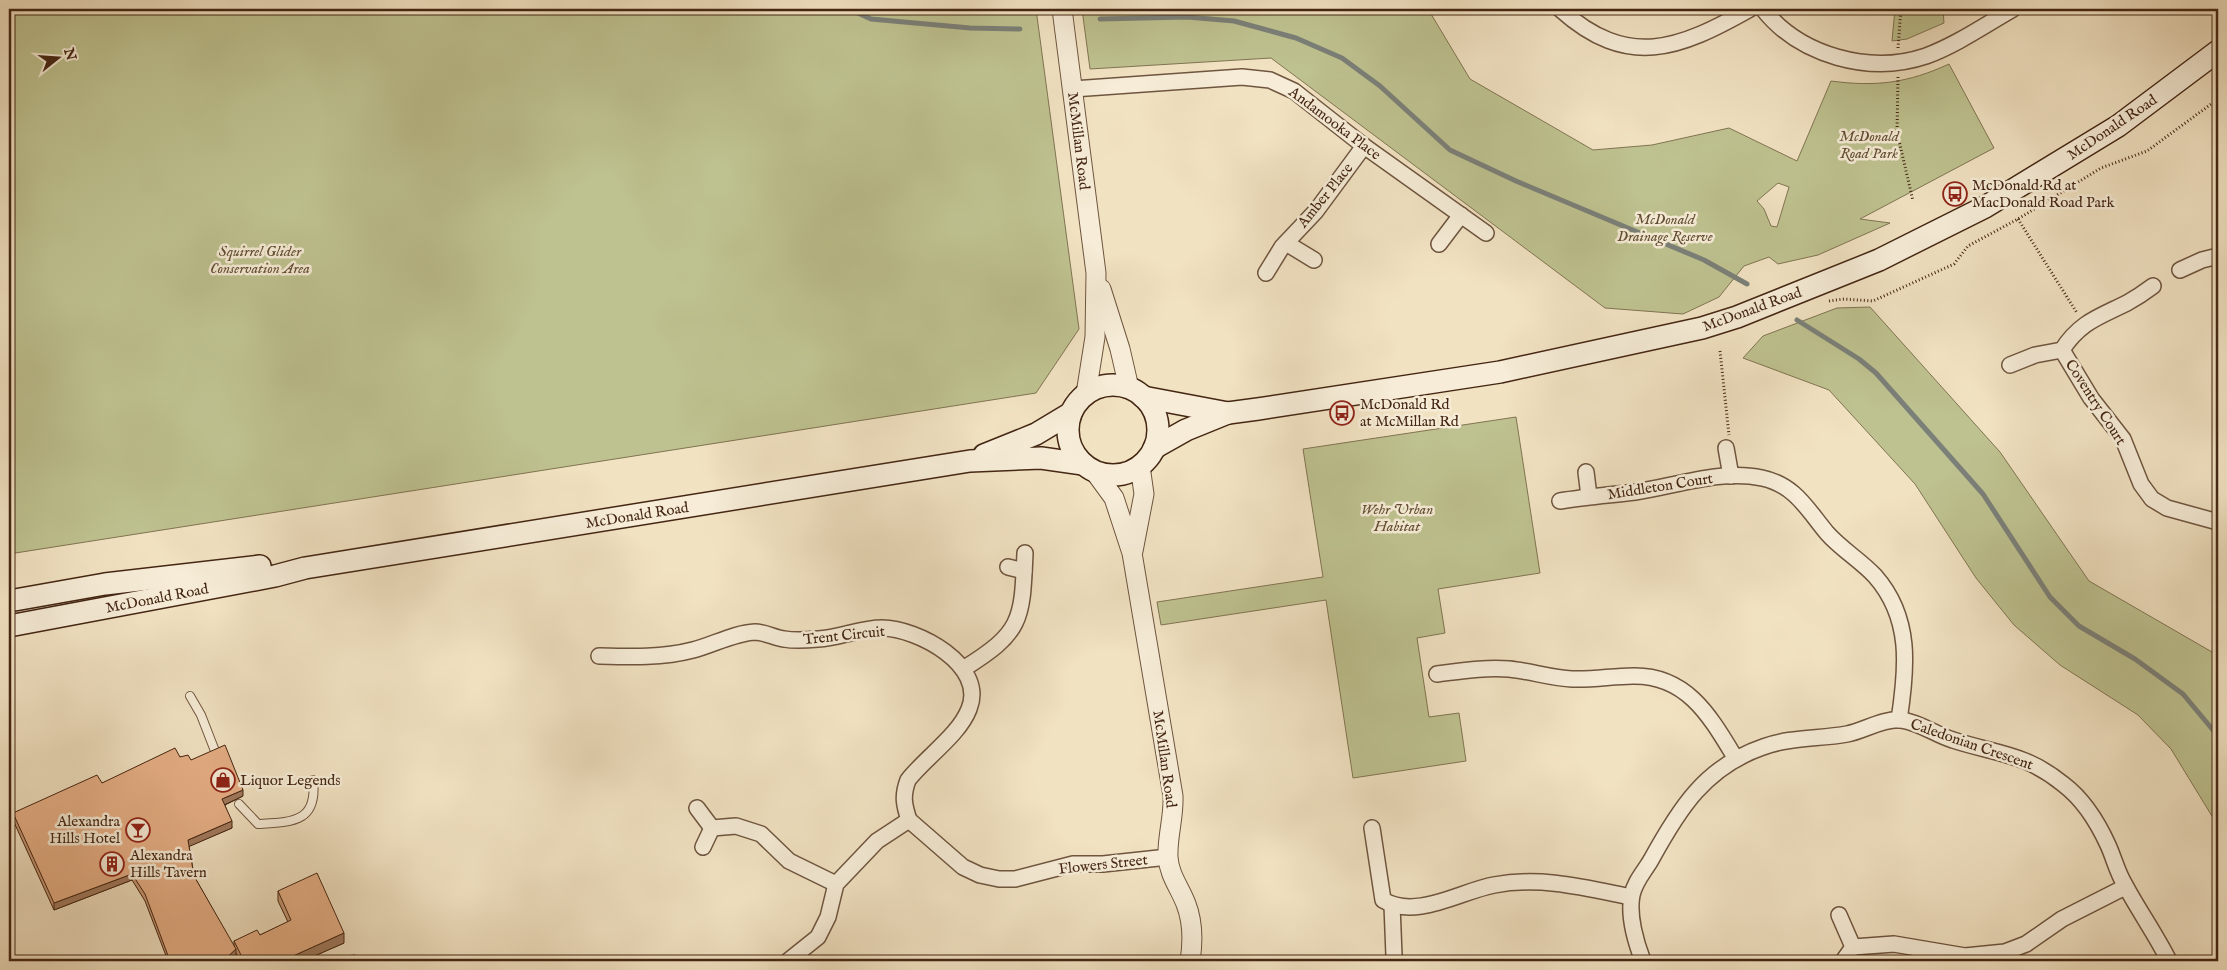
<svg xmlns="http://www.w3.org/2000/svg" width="2227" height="970" viewBox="0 0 2227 970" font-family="'IM FELL English',serif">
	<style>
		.green { fill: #bec290; stroke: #817452; fill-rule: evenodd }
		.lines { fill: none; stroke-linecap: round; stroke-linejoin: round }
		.stream { stroke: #7b8079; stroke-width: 5 }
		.service-casing { stroke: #6f553f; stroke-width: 10 }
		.minor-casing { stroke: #6f553f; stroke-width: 18 }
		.tertiary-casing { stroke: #6f553f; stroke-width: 21 }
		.secondary-casing { stroke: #442613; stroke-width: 24 }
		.path { stroke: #442613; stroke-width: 3; stroke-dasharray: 1 2.5; stroke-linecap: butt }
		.service { stroke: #f6ecd7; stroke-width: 8 }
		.minor { stroke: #f6ecd7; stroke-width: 15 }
		.tertiary { stroke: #f6ecd7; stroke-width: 19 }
		.secondary { stroke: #f6ecd7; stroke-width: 21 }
		.wall { fill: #c69673; stroke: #442613 }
		.shaded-wall { fill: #a17a5e; stroke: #442613 }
		.building { fill: #e6af86; stroke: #442613 }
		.labels { text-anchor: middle; stroke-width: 5; stroke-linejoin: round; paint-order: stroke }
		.street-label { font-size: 15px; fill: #442613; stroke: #f6ecd7 }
		.park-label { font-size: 15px; font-style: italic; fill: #624d32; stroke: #f6ecd7 }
		.poi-label { font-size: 15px; fill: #442613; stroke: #f6ecd7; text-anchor: start }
	</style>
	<rect width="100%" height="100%" fill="#f1e2c2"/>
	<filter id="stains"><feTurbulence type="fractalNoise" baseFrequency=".004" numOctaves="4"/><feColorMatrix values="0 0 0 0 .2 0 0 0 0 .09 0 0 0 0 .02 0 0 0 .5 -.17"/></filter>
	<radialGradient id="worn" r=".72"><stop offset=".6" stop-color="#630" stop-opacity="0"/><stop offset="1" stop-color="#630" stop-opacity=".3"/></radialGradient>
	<g class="green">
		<path d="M9 9H1036L1079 329 1036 393 9 554Z"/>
		<path d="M1082 9H1428L1470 79 1593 150 1652 145 1729 128 1797 161 1831 81C1876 87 1908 83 1949 64L1994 148 1860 219 1890 223 1818 255 1778 264 1769 257 1744 266 1719 297 1683 314 1605 308 1271 58 1090 69ZM1778 183 1789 187 1777 227 1771 226 1764 209 1757 201Z"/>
		<path d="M1895 9H1943L1944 23 1907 39 1892 41Z"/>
		<path d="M1870 307 2000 452 2089 581 2212 652 2218 662V826L2171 749 2138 715 2060 665 2014 625 1976 578 1915 484 1829 390 1743 358 1763 336 1837 308Z"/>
		<path d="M1516 417 1540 573 1438 589 1445 633 1417 638 1429 717 1459 713 1466 761 1353 778 1326 600 1161 625 1157 602 1323 577 1303 449Z"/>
	</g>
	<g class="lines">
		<g class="stream">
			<path d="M849 9 871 19 970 28 1020 29"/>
			<path d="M1100 19 1187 17 1234 21 1296 38 1342 58 1380 86 1450 150 1516 181 1704 260 1747 284"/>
			<path d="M1797 320 1859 359 1876 373 1983 494 2050 597 2079 626 2135 659 2183 694 2218 736"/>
		</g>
		<g class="service-casing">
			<g id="service">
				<path d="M190 696 201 715 215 751"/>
				<path d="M239 804 258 824C291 822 318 823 313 780"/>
			</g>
		</g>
		<g class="minor-casing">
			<g id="minor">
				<path d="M1560 9C1628 70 1679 49 1750 9"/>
				<path d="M1763 9C1800 56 1870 75 1926 56 1956 45 1985 25 2013 9"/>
				<path d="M1073 89 1242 77 1270 80 1294 91 1364 146 1486 233"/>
				<path d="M1286 243 1314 260"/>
				<path d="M1439 244 1461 215"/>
				<path d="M2180 270 2202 260 2218 256"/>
				<path d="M1266 273 1282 247 1316 211 1364 146"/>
				<path d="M2062 350C2080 322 2099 317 2127 303 2136 298 2145 292 2153 286"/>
				<path d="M2010 365 2035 355 2062 350 2091 398 2123 439 2141 484 2152 499 2167 508 2218 522"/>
				<path d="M1726 448 1731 476"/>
				<path d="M1586 472 1589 496"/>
				<path d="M1560 501C1585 497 1610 495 1635 492 1676 486 1721 469 1762 478 1795 485 1807 509 1827 533 1841 549 1860 560 1875 576 1912 618 1907 668 1899 720"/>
				<path d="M1008 567 1024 571"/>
				<path d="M599 656C632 657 662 658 693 650 713 645 734 633 755 632 765 632 775 638 784 639 795 641 808 640 818 639 840 638 860 628 882 628 917 628 987 665 969 709 959 735 926 757 908 780 902 796 904 805 909 820"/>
				<path d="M963 669C1023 632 1022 620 1025 553"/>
				<path d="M1437 674C1461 671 1485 667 1509 669 1530 671 1551 678 1572 679 1593 680 1613 676 1633 676 1688 675 1711 718 1736 759"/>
				<path d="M697 808 712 828 736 826 761 834 789 861 836 884"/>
				<path d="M909 820 963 867 980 875 999 879H1015L1073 864H1103L1168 857"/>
				<path d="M1372 828 1383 900C1416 920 1461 891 1494 885 1541 876 1586 888 1631 897"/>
				<path d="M703 847 712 828"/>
				<path d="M1392 905 1394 956"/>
				<path d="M1839 915 1853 947"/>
				<path d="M788 961 818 937 828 917 836 884 877 841 909 820"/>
				<path d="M1643 961C1636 943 1628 915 1632 895 1635 881 1644 872 1651 860 1679 809 1705 767 1763 747 1790 737 1819 739 1847 734 1863 731 1884 718 1901 720 1919 722 1936 735 1953 740 1996 754 2025 753 2063 784 2083 799 2098 823 2108 845 2114 858 2117 872 2125 885 2139 911 2156 935 2169 961"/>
				<path d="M1843 961 1853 947 1894 944 1965 956 2005 952 2026 944 2062 919 2125 887"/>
			</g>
		</g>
		<g class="tertiary-casing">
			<g id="tertiary">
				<path d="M1062 9 1096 273 1095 337 1086 394"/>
				<path d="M1101 289 1120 349 1129 388"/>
				<path d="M1095 472 1114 498 1132 553 1173 796C1174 817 1167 837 1168 857 1169 875 1180 888 1186 904 1193 922 1193 942 1190 961"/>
				<path d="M1133 551 1144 494 1140 466"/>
			</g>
		</g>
		<g class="secondary-casing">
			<g id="secondary">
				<circle cx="1113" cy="430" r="45"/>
				<path d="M1143 397 1228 413 1258 409 1500 372 1702 328 1737 317 1879 260 1985 207 2118 126 2218 51"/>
				<path d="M1154 448 1186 430 1228 413"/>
				<path d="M984 455 1036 434 1071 413"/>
				<path d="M9 601 105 584 260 566"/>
				<path d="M9 626 275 576 305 568 970 461 1041 458 1083 464"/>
			</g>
		</g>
		<g class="path">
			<path d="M9 11 19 9"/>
			<path d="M1898 48 1901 9"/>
			<path d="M1898 77 1897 132 1913 201"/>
			<path d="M2018 219 2077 313"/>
			<path d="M1829 301 1844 299 1873 301 1954 264 1968 246 2018 219 2101 168 2147 151 2218 99"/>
			<path d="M1720 351 1729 435"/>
		</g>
		<use href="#service" class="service"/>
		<use href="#minor" class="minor"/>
		<use href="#tertiary" class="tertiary"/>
		<use href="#secondary" class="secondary"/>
	</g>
	<path class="wall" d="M180 757 191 760 243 796 225 805 232 828 189 846 194 876 234 947V941L260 935 288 922 278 901V891L344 943 303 961H239L236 953V956L230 961H168L145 901 132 880 54 910 13 820V813Z"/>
	<g class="shaded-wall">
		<path d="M243 790V796L222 806V799Z"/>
		<path d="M232 821V828L188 847V840Z"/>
		<path d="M132 874V880L54 910V903Z"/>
		<path d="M344 933V943L303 961H282Z"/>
		<path d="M236 949V956L230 961H223Z"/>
	</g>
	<g class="building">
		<path d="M225 745 243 790 222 799 232 821 188 840 194 876 236 949 223 961H170L145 894 132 874 54 903 13 813 97 775 102 783 175 748 180 757 188 755 191 760Z"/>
		<path d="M317 873 344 933 282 961H244L234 941 257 930 260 935 291 920 278 891Z"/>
		<path d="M355 955 356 961H323V958Z"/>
	</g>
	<defs>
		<g id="bus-ring" transform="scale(1.25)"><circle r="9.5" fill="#f6ecd7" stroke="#8f2418" stroke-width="1.5"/><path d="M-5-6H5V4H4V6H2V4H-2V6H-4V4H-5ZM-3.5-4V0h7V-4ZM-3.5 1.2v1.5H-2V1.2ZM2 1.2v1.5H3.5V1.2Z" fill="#8f2418"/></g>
		<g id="shop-ring" transform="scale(1.25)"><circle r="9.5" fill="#f6ecd7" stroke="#8f2418" stroke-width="1.5"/><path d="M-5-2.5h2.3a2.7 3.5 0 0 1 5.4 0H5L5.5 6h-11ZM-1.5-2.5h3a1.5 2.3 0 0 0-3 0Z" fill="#8f2418"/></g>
		<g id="bar-ring" transform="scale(1.25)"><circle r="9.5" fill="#f6ecd7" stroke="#8f2418" stroke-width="1.5"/><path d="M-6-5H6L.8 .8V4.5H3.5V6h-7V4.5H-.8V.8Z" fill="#8f2418"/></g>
		<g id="building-ring" transform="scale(1.25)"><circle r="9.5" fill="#f6ecd7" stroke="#8f2418" stroke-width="1.5"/><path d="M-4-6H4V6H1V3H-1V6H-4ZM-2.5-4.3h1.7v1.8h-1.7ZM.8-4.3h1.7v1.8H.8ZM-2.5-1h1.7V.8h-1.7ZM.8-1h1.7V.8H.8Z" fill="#8f2418"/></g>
	</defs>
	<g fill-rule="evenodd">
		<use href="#bus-ring" x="1955" y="194"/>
		<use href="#bus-ring" x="1342" y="413"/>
		<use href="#shop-ring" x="223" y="780"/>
		<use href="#bar-ring" x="138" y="830"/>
		<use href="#building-ring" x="112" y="864"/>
	</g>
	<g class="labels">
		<g class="street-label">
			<text transform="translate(1335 123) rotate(37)" y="5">Andamooka Place</text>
			<text transform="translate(2112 127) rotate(-34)" y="5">McDonald Road</text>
			<text transform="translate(1079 141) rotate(83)" y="5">McMillan Road</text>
			<text transform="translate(1325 195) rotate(-51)" y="5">Amber Place</text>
			<text transform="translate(1752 309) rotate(-20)" y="5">McDonald Road</text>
			<text transform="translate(2096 402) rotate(57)" y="5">Coventry Court</text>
			<text transform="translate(1660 486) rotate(-9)" y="5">Middleton Court</text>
			<text transform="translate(637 515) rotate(-9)" y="5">McDonald Road</text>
			<text transform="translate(157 598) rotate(-11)" y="5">McDonald Road</text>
			<text transform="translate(844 635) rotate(-6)" y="5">Trent Circuit</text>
			<text transform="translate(1972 744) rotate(19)" y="5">Caledonian Crescent</text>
			<text transform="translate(1165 759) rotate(82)" y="5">McMillan Road</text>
			<text transform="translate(1103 864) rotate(-6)" y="5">Flowers Street</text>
		</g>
		<g class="park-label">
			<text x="1869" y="141">McDonald<tspan x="1869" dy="17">Road Park</tspan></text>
			<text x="1665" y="224">McDonald<tspan x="1665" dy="17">Drainage Reserve</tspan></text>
			<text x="260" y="256">Squirrel Glider<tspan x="260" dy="17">Conservation Area</tspan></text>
			<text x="1397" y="514">Wehr Urban<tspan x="1397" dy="17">Habitat</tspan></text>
		</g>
		<g class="poi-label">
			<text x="1972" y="190">McDonald Rd at<tspan x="1972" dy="17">MacDonald Road Park</tspan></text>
			<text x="1360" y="409">McDonald Rd<tspan x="1360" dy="17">at McMillan Rd</tspan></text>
			<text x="240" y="785">Liquor Legends</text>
			<text x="120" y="826" text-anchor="end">Alexandra<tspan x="120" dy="17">Hills Hotel</tspan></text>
			<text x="130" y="860">Alexandra<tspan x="130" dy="17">Hills Tavern</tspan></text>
		</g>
	</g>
	<rect width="2227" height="970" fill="none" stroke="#f1e2c2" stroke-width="30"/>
	<rect x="10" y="10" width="2207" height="950" fill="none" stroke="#442613" stroke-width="2.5"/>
	<rect x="15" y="15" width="2197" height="940" fill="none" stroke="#442613"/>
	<g transform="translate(58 58) rotate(73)" stroke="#f6ecd7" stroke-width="4" paint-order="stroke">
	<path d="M0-4L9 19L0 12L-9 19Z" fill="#442613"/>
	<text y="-8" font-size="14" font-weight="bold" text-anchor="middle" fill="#442613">N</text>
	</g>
	<rect width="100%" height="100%" filter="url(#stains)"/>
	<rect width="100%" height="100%" fill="url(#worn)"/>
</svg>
